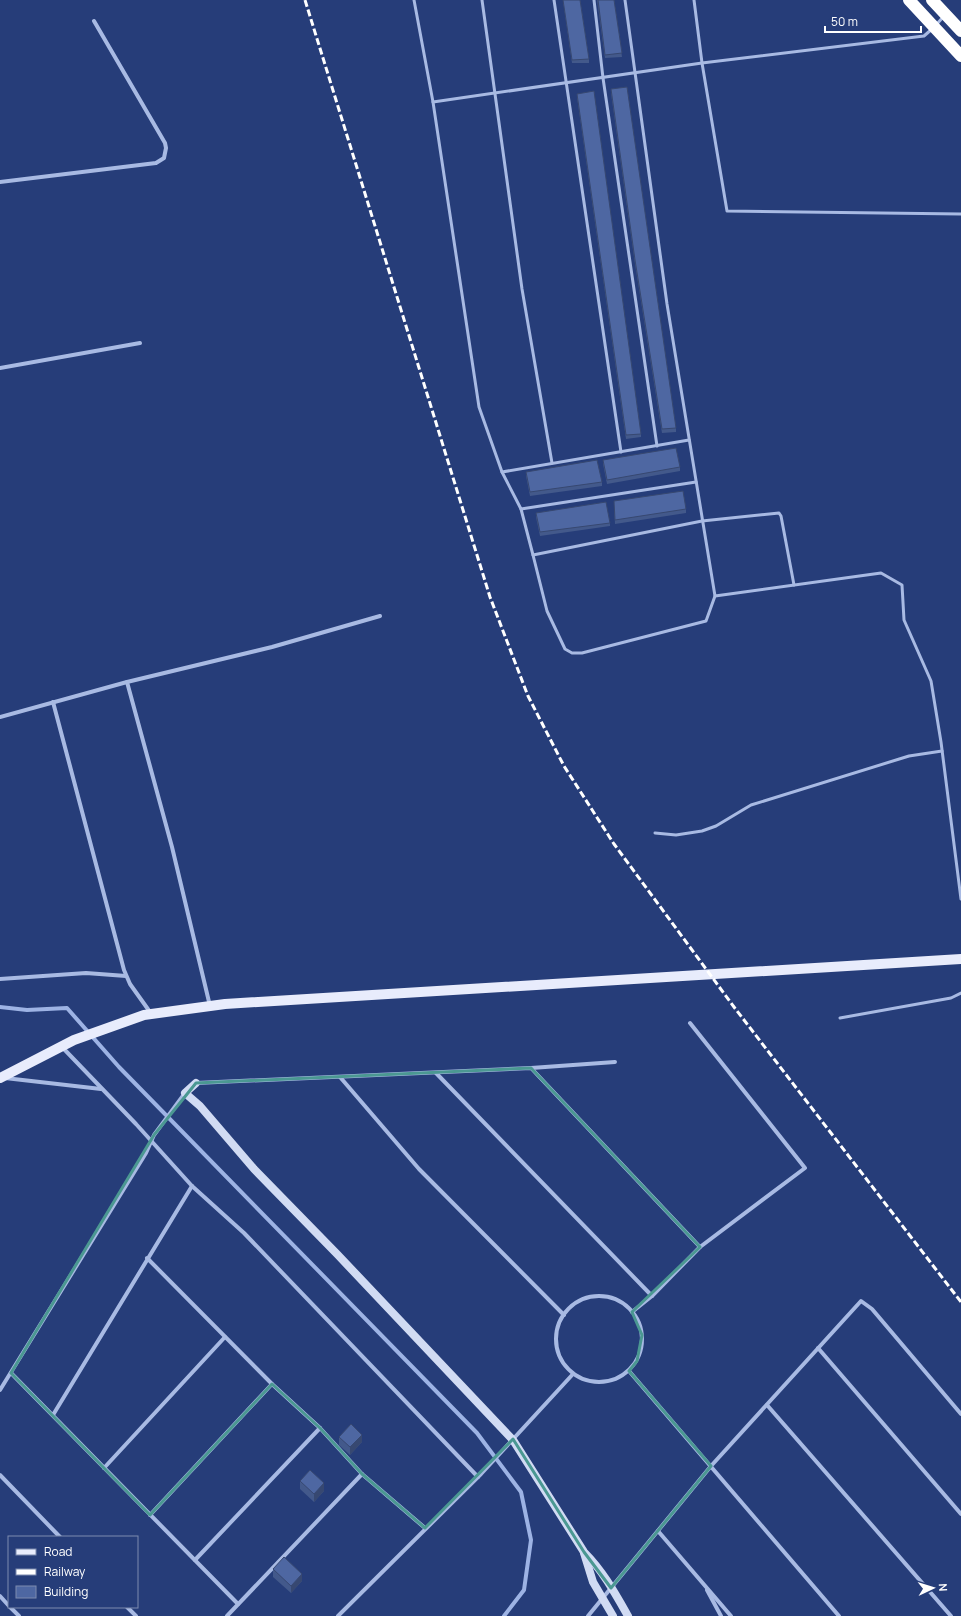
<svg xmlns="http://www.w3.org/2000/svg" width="961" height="1616" viewBox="0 0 961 1616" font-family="Manrope,sans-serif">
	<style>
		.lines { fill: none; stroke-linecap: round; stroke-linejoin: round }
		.stream { stroke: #9db3e4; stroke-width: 4 }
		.lane { stroke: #a8bae3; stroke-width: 3 }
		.street { stroke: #a8bae3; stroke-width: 4 }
		.secondary { stroke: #d1dbf3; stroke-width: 8 }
		.primary { stroke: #e8ecfc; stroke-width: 10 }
		.highway { stroke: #fff; stroke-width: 12 }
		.rail { stroke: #fff; stroke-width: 3; stroke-dasharray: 7 3; stroke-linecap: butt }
		.wall { fill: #43598b }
		.shaded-wall { fill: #374871 }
		.building { fill: #4e67a2; stroke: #374871 }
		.marked { fill: none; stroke: #4b9892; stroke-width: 3; stroke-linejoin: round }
	</style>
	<rect width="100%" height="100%" fill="#263d79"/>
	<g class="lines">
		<path class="stream" d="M0 1007 27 1010 67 1008 119 1067 477 1433 521 1492 531 1540 524 1590 504 1616"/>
		<g class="lane">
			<path d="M414 0 433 102 479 407 502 472 689 440"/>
			<path d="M482 0 522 289 552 463"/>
			<path d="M554 0 621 452"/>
			<path d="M594 0 603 78 657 446"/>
			<path d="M625 0 667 304 715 596 881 573 902 585 904 620 931 681 941 742 961 899"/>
			<path d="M694 0 702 63 727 211 961 214"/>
			<path d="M936 25 944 16"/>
			<path d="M433 102 702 63 924 36 932 29"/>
			<path d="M502 472 521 509 696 482"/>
			<path d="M521 509 533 555 702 521 779 513 781 516 794 585"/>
			<path d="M533 555 547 611 565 649 572 653H582L706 621 715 596"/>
			<path d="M655 833 676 835 702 831 716 826 751 805 909 756 942 751"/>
			<path d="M840 1018 951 998 961 993"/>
		</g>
		<g class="street">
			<path d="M0 182 156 163 164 158 166 148 165 143 94 21"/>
			<path d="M0 368 140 343"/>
			<path d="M127 682 172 847 210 1006"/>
			<path d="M53 702 124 970 130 984 150 1012"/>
			<path d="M0 717 127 682 272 647 380 616"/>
			<path d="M0 979 86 973 126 976"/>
			<path d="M62 1047 136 1124 192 1186 244 1233 478 1477"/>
			<path d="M531 1068 615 1062"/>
			<path d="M436 1073 652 1296"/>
			<path d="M340 1077 419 1169 564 1315"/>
			<path d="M5 1078 101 1089"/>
			<path d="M196 1083 531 1068 700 1247"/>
			<path d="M147 1258 272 1384 320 1428 362 1474 425 1528"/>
			<circle cx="599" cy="1339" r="43"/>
			<path d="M632 1312 652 1296 700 1247 805 1168 690 1023"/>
			<path d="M818 1348 961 1514"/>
			<path d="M629 1371 839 1616"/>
			<path d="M11 1373 238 1604"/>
			<path d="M0 1390 146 1153 154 1135 185 1093"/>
			<path d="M767 1405 951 1616"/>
			<path d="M53 1415 192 1186"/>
			<path d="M104 1468 225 1337"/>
			<path d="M0 1475 60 1537"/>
			<path d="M150 1515 272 1384"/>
			<path d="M658 1531 731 1616"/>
			<path d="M195 1560 320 1428"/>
			<path d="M707 1590 721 1616"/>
			<path d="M0 1596 9 1606"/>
			<path d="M10 1607 19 1616"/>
			<path d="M127 1607 136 1616"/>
			<path d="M227 1616 362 1474"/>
			<path d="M338 1616 481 1474 573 1374"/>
			<path d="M588 1616 711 1466 861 1301 872 1309 961 1414"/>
		</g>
		<g class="secondary">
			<path d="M196 1083 185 1093 200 1106 254 1169 337 1254 513 1440 584 1552C603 1571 615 1593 628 1616"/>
			<path d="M584 1553 593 1582 613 1616"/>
		</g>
		<path class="primary" d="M0 1078 74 1040 144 1015 225 1004 961 959"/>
		<g class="highway">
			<path d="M909 0 961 56"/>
			<path d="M932 0 961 31"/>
		</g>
		<path class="rail" d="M305 0 490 597 528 696 564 766 614 844 734 1007 961 1302"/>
	</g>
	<g class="wall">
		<path d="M563 0H580L589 59V63H572Z"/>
		<path d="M597 0H614L622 57 605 58Z"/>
		<path d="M611 89 676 428V432L662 433 635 264 611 93Z"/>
		<path d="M577 94 641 434V437L626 439 577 97Z"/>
		<path d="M603 460 680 467V471L607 484 603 464Z"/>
		<path d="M526 472 602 482V486L530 496 526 476Z"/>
		<path d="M614 501 686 509V513L615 524Z"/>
		<path d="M536 513 610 523V526L540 536 536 517Z"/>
		<path d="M339 1437 362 1442 350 1455 339 1445Z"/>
		<path d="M300 1481 324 1491 314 1502 300 1489Z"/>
		<path d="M273 1569 302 1581 291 1593 273 1577Z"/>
	</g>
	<g class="shaded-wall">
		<path d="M362 1435V1442L350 1455V1447Z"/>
		<path d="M324 1483V1491L314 1502V1494Z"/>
		<path d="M302 1574V1581L291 1593V1586Z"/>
	</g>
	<g class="building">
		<path d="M563 0H580L589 59 572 60Z"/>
		<path d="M598 0H614L622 53 605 55Z"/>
		<path d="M627 87 676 428 662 429 635 260 611 89Z"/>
		<path d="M594 91 641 434 626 435 577 94Z"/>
		<path d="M676 448 680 467 607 480 603 460Z"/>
		<path d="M597 460 602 482 530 492 526 472Z"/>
		<path d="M683 491 686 509 615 520 614 501Z"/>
		<path d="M606 502 610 523 540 532 536 513Z"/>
		<path d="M351 1424 362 1435 350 1447 339 1437Z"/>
		<path d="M310 1470 324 1483 314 1494 300 1481Z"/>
		<path d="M284 1557 302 1574 291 1586 273 1569Z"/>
	</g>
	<path class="marked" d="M531 1068 700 1247 632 1312 642 1335 637 1361 629 1371 711 1466 611 1588 584 1552 513 1439 425 1528 362 1474 320 1428 272 1384 150 1515 11 1373 154 1135 196 1083Z"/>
	<rect x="8" y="1536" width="130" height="72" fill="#263d79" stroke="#7d8baf"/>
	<rect x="16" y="1549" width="20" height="6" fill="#e8ecfc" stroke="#7d8baf"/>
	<text x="44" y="1556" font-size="12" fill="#ffffff">Road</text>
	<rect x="16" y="1569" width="20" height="6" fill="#ffffff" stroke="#7d8baf"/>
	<text x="44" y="1576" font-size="12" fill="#ffffff">Railway</text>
	<rect x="16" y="1586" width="20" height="12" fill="#4e67a2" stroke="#7d8baf"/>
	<text x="44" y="1596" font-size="12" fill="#ffffff">Building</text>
	<g transform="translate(933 1588) rotate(86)" stroke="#263d79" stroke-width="3" paint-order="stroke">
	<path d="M0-3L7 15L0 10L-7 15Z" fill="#ffffff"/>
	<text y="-6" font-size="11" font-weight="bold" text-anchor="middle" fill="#ffffff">N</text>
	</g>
	<path d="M825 26v6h96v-6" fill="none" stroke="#ffffff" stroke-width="2"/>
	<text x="831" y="26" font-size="12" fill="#ffffff" stroke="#263d79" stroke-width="3" paint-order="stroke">50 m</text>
</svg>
